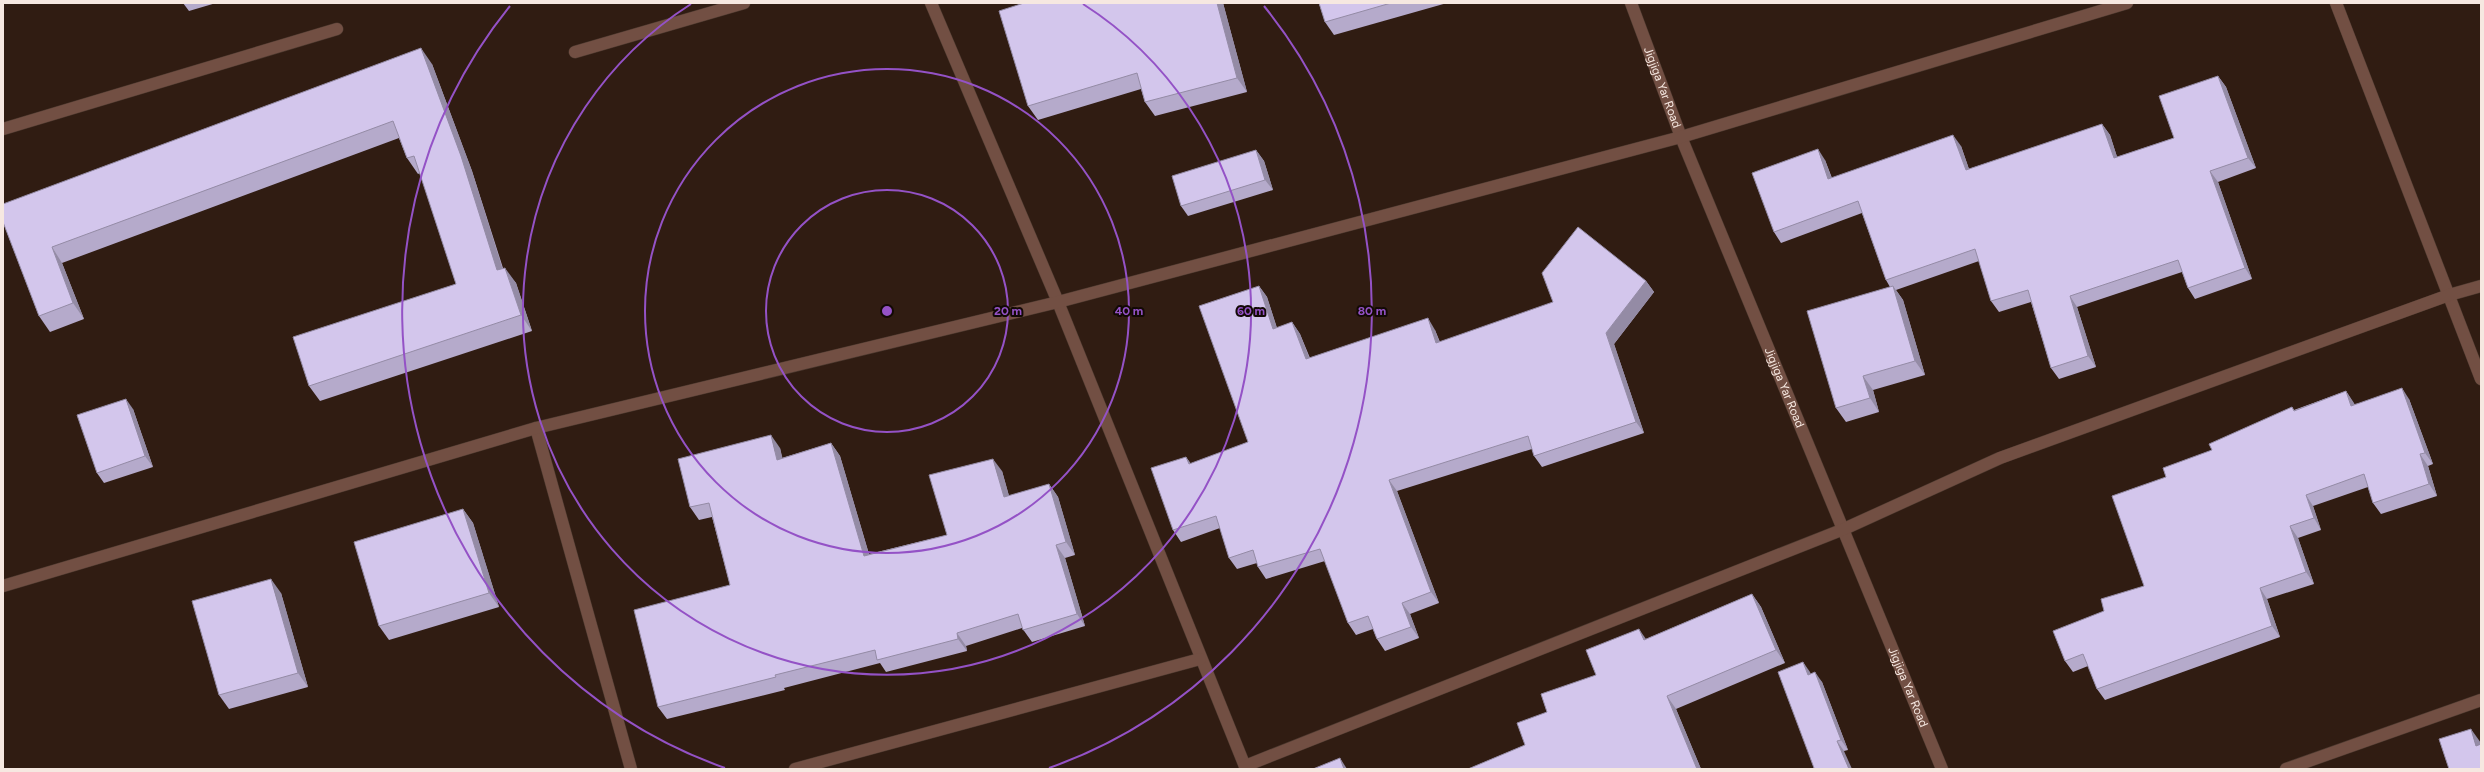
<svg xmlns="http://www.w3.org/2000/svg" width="2484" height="772" viewBox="0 0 2484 772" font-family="Figtree,sans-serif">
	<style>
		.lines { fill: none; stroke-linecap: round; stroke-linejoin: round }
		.minor-casing { stroke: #4c392f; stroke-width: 13 }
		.minor { stroke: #724f43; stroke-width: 12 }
		.wall { fill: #b5aacb }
		.shaded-wall { fill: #948ba5 }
		.building { fill: #d3c6ec; stroke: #948ba5 }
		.ring { fill: none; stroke: #9452c6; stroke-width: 2 }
		.labels { text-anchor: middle; stroke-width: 4; stroke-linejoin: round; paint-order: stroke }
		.street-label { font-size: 12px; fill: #f6e8e1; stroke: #120905 }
		.centre { fill: #9452c6; stroke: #120905; stroke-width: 2 }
		.ring-label { font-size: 12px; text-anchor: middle; font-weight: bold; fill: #9452c6; stroke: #120905; stroke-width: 4; stroke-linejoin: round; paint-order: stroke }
	</style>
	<rect width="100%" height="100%" fill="#301c12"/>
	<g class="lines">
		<g class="minor-casing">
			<g id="minor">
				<path d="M931 3 1058 302 1246 769"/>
				<path id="s1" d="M1631 3 1681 137 1942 769"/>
				<path d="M2336 3 2481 379"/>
				<path d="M575 52 744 3"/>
				<path d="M3 129 337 29"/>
				<path d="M536 428 631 769"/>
				<path d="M3 586 536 428 1058 302 1681 137 2127 3"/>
				<path d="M1245 766 1844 529 2000 458 2449 295 2481 286"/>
				<path d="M795 769 1200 659"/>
				<path d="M2286 769 2481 700"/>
			</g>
		</g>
		<use href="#minor" class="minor"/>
	</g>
	<g class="wall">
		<path d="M183 3H216L189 11Z"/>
		<path d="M1024 3H1223L1247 92 1155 116 1145 102 1141 89 1038 120 1028 106Z"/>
		<path d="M1319 3H1447L1334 35 1325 22Z"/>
		<path d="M432 64 472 171 503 268 516 283 532 331 320 401 309 386 456 284 420 173 418 174 407 158 399 138 62 263 84 319 50 332 39 316 3 222Z"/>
		<path d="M2218 76 2226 87 2256 168 2218 182 2252 279 2195 299 2188 288 2182 272 2077 307 2096 367 2059 379 2051 368 2031 302 1999 312 1991 301 1979 261 1896 290 1903 300 1925 375 1873 390 1879 412 1846 422 1836 408 1890 287 1886 280 1862 213 1781 243 1774 232 1825 160 1832 178 1961 146 1969 169 2102 124 2110 135 2117 157 2174 138Z"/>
		<path d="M1256 150 1264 161 1273 190 1188 216 1181 206Z"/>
		<path d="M1646 281 1654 292 1614 344 1644 433 1542 467 1534 456 1532 449 1397 491 1439 603 1410 614 1419 638 1385 651 1377 639 1373 629 1356 635 1348 623 1325 561 1266 579 1258 567 1257 563 1237 569 1229 558 1220 528 1181 542 1173 530 1186 457 1191 464 1248 442 1259 286 1267 297 1277 328 1292 322 1300 334 1310 358 1435 330 1440 342Z"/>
		<path d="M2346 391 2354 404 2409 399 2433 464 2428 466 2437 496 2381 514 2373 503 2368 487 2313 506 2321 530 2298 538 2314 584 2267 599 2280 637 2105 700 2097 689 2088 666 2073 672 2065 661 2104 611 2144 586 2166 477 2212 450 2292 407 2294 410Z"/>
		<path d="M133 409 153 467 104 483 97 473Z"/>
		<path d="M831 443 840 456 869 554 947 535 1002 471 1009 496 1049 484 1058 497 1075 555 1065 558 1085 626 1032 642 1022 628 966 646 967 651 886 672 880 663 784 688 785 690 667 719 658 707 730 585 712 517 699 520 690 507 780 448 782 458Z"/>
		<path d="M463 509 473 523 499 607 389 640 379 626Z"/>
		<path d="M281 593 308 687 229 709 219 695Z"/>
		<path d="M1752 594 1761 607 1785 663 1676 709 1701 769H1468L1525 745 1547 712 1596 675 1646 639Z"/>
		<path d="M1803 662 1810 674 1822 682 1848 750 1844 751 1814 768Z"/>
	</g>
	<g class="shaded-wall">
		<path d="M1217 3H1223L1247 92 1237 78Z"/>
		<path d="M421 48 432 64 472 171 508 286 497 270Z"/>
		<path d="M2218 76 2226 87 2256 168 2248 158Z"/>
		<path d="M2102 124 2110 135 2121 169 2114 158Z"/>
		<path d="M1953 135 1961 146 1973 181 1966 170Z"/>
		<path d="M1818 149 1825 160 1836 190 1828 179Z"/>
		<path d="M1256 150 1264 161 1273 190 1265 180Z"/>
		<path d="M2210 171 2218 182 2252 279 2245 268Z"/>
		<path d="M52 247 62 263 84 319 73 303Z"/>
		<path d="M505 268 516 283 532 331 521 315Z"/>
		<path d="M1646 281 1654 292 1614 344 1644 433 1636 422 1606 333Z"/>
		<path d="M1259 286 1267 297 1281 341 1273 329Z"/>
		<path d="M1893 286 1903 300 1925 375 1915 361Z"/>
		<path d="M2070 296 2077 307 2096 367 2088 356Z"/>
		<path d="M1428 318 1435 330 1444 354 1436 343Z"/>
		<path d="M1292 322 1300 334 1314 370 1306 359Z"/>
		<path d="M1863 376 1873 390 1879 412 1870 398Z"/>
		<path d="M2402 388 2409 399 2433 464 2425 453Z"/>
		<path d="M2346 391 2354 403 2359 417 2351 406Z"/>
		<path d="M126 399 133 409 153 467 145 456Z"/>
		<path d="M771 435 780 448 786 472 777 460Z"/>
		<path d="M831 443 840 456 873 568 864 556Z"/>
		<path d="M2420 454 2428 466 2437 496 2429 484Z"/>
		<path d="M1186 457 1194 468 1189 464Z"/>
		<path d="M993 459 1002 471 1013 510 1004 497Z"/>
		<path d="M1389 480 1397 491 1439 603 1431 592Z"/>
		<path d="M1049 484 1058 497 1075 555 1066 542Z"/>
		<path d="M2306 495 2313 506 2321 530 2314 518Z"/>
		<path d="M463 509 473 523 499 607 489 593Z"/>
		<path d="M2290 526 2298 538 2314 584 2306 572Z"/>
		<path d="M1056 545 1065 558 1085 626 1077 614Z"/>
		<path d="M271 579 281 593 308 687 298 673Z"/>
		<path d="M2260 588 2267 599 2280 637 2272 626Z"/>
		<path d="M1752 594 1761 607 1785 663 1776 650Z"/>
		<path d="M1402 603 1410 614 1419 638 1411 627Z"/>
		<path d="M1639 629 1648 642 1644 640Z"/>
		<path d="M957 633 966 646 967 651 958 639Z"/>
		<path d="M1803 662 1810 672 1815 685 1808 675Z"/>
		<path d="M1815 672 1822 682 1848 750 1841 740Z"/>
		<path d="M1667 696 1676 709 1701 769H1697Z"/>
		<path d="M2471 729 2481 743V744L2476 746Z"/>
		<path d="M1837 741 1844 751 1852 769H1849Z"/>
		<path d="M1340 758 1347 769H1344Z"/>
	</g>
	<g class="building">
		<path d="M1024 3H1217L1237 78 1145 102 1137 73 1028 106 999 11Z"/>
		<path d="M1319 3H1391L1325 22Z"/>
		<path d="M421 48 461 156 497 270 505 268 521 315 309 386 293 337 456 284 414 156 407 158 393 121 52 247 73 303 39 316 3 222V204Z"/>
		<path d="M2218 76 2248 158 2210 171 2245 268 2188 288 2178 260 2070 296 2088 356 2051 368 2028 290 1991 301 1975 249 1886 280 1858 201 1774 232 1752 173 1818 149 1828 179 1953 135 1966 170 2102 124 2114 158 2174 138 2159 96Z"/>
		<path d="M1256 150 1265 180 1181 206 1172 176Z"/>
		<path d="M1578 227 1646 281 1606 333 1636 422 1534 456 1528 436 1389 480 1431 592 1402 603 1411 627 1377 639 1368 616 1348 623 1320 549 1258 567 1253 550 1229 558 1216 516 1173 530 1151 468 1186 457 1189 464 1248 442 1199 306 1259 286 1273 329 1292 322 1306 359 1428 318 1436 343 1553 302 1542 273Z"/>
		<path d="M1893 286 1915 361 1863 376 1870 398 1836 408 1807 311Z"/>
		<path d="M2402 388 2425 453 2420 454 2429 484 2373 503 2364 474 2306 495 2314 518 2290 526 2306 572 2260 588 2272 626 2097 689 2083 654 2065 661 2053 631 2104 611 2101 599 2144 586 2112 496 2166 477 2163 468 2212 450 2209 444 2292 407 2294 411 2346 391 2351 406Z"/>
		<path d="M126 399 145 456 97 473 77 415Z"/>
		<path d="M771 435 777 460 831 443 864 556 947 535 929 475 993 459 1004 497 1049 484 1066 542 1056 545 1077 614 1023 630 1018 614 957 633 958 639 877 660 875 650 775 675 776 677 658 707 634 610 730 585 709 503 690 507 678 459Z"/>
		<path d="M463 509 489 593 379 626 354 542Z"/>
		<path d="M271 579 298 673 219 695 192 601Z"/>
		<path d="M1752 594 1776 650 1667 696 1697 769H1468L1525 745 1517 723 1547 712 1541 694 1596 675 1586 650 1639 629 1644 640Z"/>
		<path d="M1803 662 1808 675 1815 672 1841 740 1837 741 1849 769H1812L1814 768 1778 672Z"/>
		<path d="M2471 729 2476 746 2481 744V769H2449L2439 739Z"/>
		<path d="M1340 758 1344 769H1313Z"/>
	</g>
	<g class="ring">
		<circle cx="887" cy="311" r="121"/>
		<circle cx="887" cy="311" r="242"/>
		<path d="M1083 4A364 364 0 1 1 691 4"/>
		<path d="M725 768A485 485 0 0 1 510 6M1264 6A485 485 0 0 1 1049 768"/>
	</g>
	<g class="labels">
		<g class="street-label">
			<text dy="4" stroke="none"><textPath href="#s1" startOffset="90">Jigjiga Yar Road</textPath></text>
			<text dy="4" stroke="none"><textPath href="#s1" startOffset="414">Jigjiga Yar Road</textPath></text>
			<text dy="4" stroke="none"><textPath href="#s1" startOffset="738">Jigjiga Yar Road</textPath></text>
		</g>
	</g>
	<circle cx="887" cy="311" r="6" class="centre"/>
	<g class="ring-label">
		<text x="1008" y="315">20 m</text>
		<text x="1129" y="315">40 m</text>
		<text x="1251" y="315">60 m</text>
		<text x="1372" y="315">80 m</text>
	</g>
	<rect width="2484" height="772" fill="none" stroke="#f6e8e1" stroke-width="8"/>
</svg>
